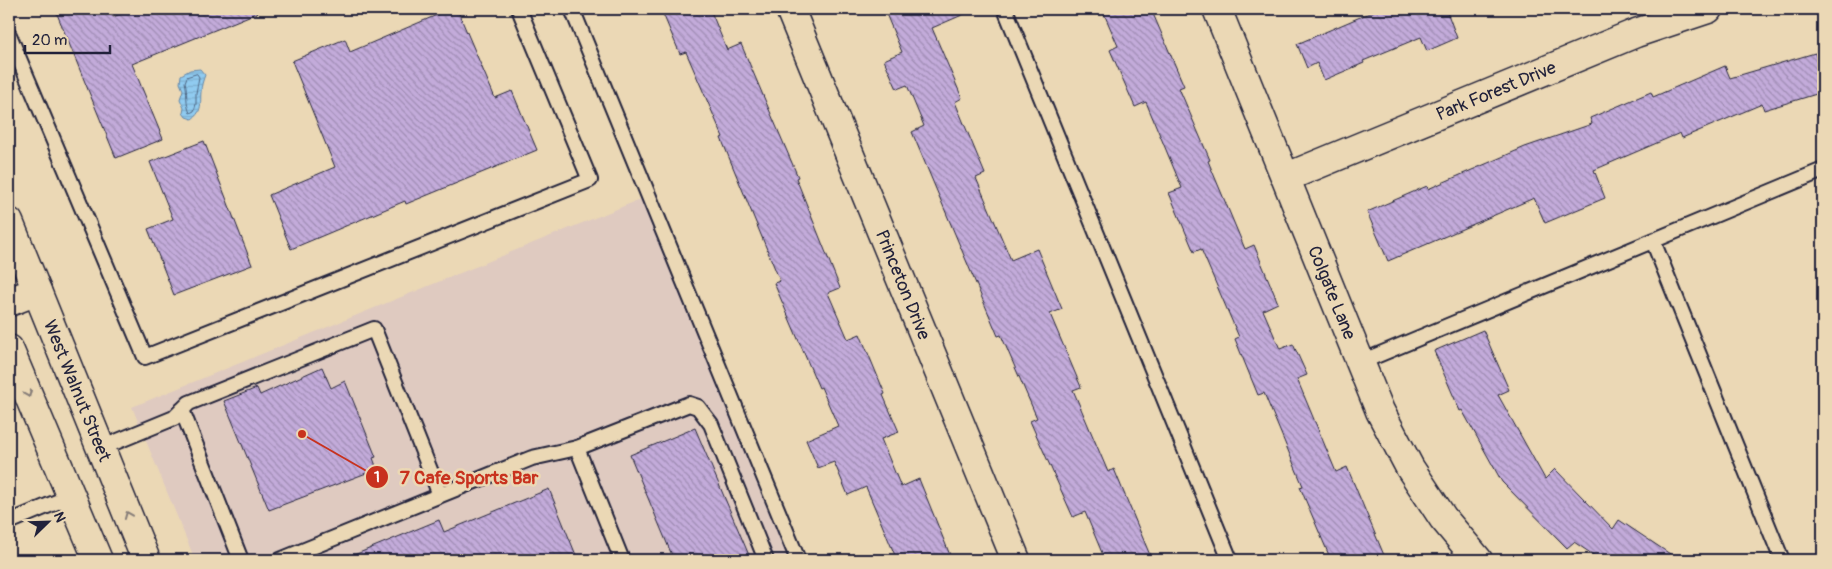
<svg xmlns="http://www.w3.org/2000/svg" width="1832" height="569" viewBox="0 0 1832 569" font-family="Pangolin,sans-serif">
	<style>
		.built { fill: #dfcac0 }
		.water { fill: url(#water-rules); stroke: #6487a8 }
		.lines { fill: none; stroke-linecap: round; stroke-linejoin: round }
		.shore { stroke: #4e6683; stroke-width: 1 }
		.building { fill: url(#building-back-hatch); stroke: #22223b }
		.lane-casing { stroke: #22223b; stroke-width: 18 }
		.street-casing { stroke: #22223b; stroke-width: 31 }
		.secondary-casing { stroke: #22223b; stroke-width: 31 }
		.lane { stroke: #ebd8b5; stroke-width: 14 }
		.street { stroke: #ebd8b5; stroke-width: 28 }
		.secondary { stroke: #ebd8b5; stroke-width: 28 }
		.oneway { stroke: #867d78 }
		.labels { text-anchor: middle; stroke-width: 5; stroke-linejoin: round; paint-order: stroke }
		.street-label { font-size: 18px; fill: #22223b; stroke: #ebd8b5 }
		.leader { fill: none; stroke: #c8321e; stroke-width: 2 }
		.callout-dot { fill: #c8321e; stroke: #ebd8b5; stroke-width: 2 }
		.mark-label { font-size: 15px; text-anchor: middle; font-weight: bold; fill: #fff }
		.callout-label { font-size: 19px; text-anchor: middle; font-weight: bold; fill: #c8321e; stroke: #ebd8b5; stroke-width: 5; stroke-linejoin: round; paint-order: stroke }
	</style>
	<defs>
		<pattern id="water-rules" width="6" height="5" patternUnits="userSpaceOnUse" patternTransform="scale(1.25)"><rect width="6" height="5" fill="#90cbf0"/><path d="M0 2.5h6" fill="none" stroke="#7caecf"/></pattern>
		<pattern id="building-back-hatch" width="6" height="6" patternUnits="userSpaceOnUse" patternTransform="scale(1.25)"><rect width="6" height="6" fill="#c3abda"/><path d="M-1 5l2 2M0 0l6 6M5-1l2 2" fill="none" stroke="#9e8bb2"/></pattern>
	</defs>
	<rect width="100%" height="100%" fill="#ebd8b5"/>
	<filter id="ink" filterUnits="userSpaceOnUse"><feTurbulence type="fractalNoise" baseFrequency=".02" numOctaves="2"/><feDisplacementMap in="SourceGraphic" scale="10" xChannelSelector="R" yChannelSelector="G"/><feConvolveMatrix kernelMatrix="1 2 1 2 8 2 1 2 1" color-interpolation-filters="sRGB"/></filter>
	<g filter="url(#ink)">
		<path class="built" d="M651 195 805 560H195L132 407Z"/>
		<path class="water" d="M200 69 205 75C203 80 201 86 201 92 200 103 203 111 192 119L186 117 183 113 184 108 180 99 183 90 180 83 181 75 190 70Z"/>
		<g class="lines">
			<path class="shore" d="M197 74 199 77 196 93V104L194 111 190 113C185 103 188 92 185 82L187 77Z"/>
		</g>
		<g class="building">
			<path d="M55 9H109L113 17 133 9H266L132 64 163 139 116 158Z"/>
			<path d="M451 9H457L495 98 512 91 537 150 406 204 405 201 291 249 269 195 335 167 292 61 345 39 350 52Z"/>
			<path d="M661 9H710L727 50 741 44 798 177 796 178 840 288 828 293 848 339 860 334 885 394 883 395 899 432 881 439 901 487 919 479 952 560H897L866 487 848 495 834 462 818 468 806 440 838 426 821 387 819 388 774 283 780 281 721 138 723 137 686 52 680 54Z"/>
			<path d="M884 9H976L932 28 962 98 955 102 985 174 976 178 1011 260 1037 249 1062 309 1050 314 1081 387 1073 390 1108 472 1114 469 1152 560H1105L1085 512 1073 517 1030 421 1037 418 1001 335 998 336 912 132 924 126 907 85 897 89 884 60 902 52Z"/>
			<path d="M1102 9H1151L1184 86 1179 88 1210 160 1208 161 1245 249 1254 245 1278 303 1263 310 1280 349 1293 344 1307 375 1297 379 1336 472 1347 467 1386 560H1331L1300 487 1303 486 1264 393 1258 395 1235 339 1239 337 1201 249 1194 252 1169 193 1182 188 1146 102 1135 107 1110 50 1118 46Z"/>
			<path d="M1379 9H1446L1457 38 1427 51 1421 37 1363 61 1364 63 1324 80 1317 63 1307 68 1297 44Z"/>
			<path d="M1815 53 1823 80V92L1764 110 1762 104 1682 138 1680 133 1594 170 1605 198 1545 223 1534 198 1388 261 1367 212 1427 186 1428 189 1525 147 1592 124 1590 118 1651 92 1653 97 1725 66 1730 78Z"/>
			<path d="M204 141 252 265 174 295 148 229 173 219 150 162Z"/>
			<path d="M1483 330 1509 390 1498 395 1545 479 1555 469 1613 529 1619 520 1679 560H1601L1574 542 1567 548 1502 482 1462 410 1460 411 1434 351Z"/>
			<path d="M322 367 331 388 345 381 376 457 373 458 377 469 269 510 224 401 257 388 260 395Z"/>
			<path d="M695 428 751 560H674L630 455Z"/>
			<path d="M549 489 578 560H342L439 520 444 532Z"/>
		</g>
		<g class="lines">
			<g class="lane-casing">
				<g id="lane">
					<path d="M572 9 798 560"/>
					<path d="M1005 9 1230 560"/>
					<path d="M9 35 145 357 590 180 519 9"/>
					<path d="M1653 241 1782 560"/>
					<path d="M1361 362 1823 170"/>
					<path d="M182 410 241 560"/>
					<path d="M101 448 174 418 189 403 374 329 440 495"/>
					<path d="M577 448 689 404 698 407 711 424 766 560"/>
					<path d="M9 522 71 496"/>
					<path d="M280 560 532 458 577 448 622 560"/>
				</g>
			</g>
			<g class="street-casing">
				<g id="street">
					<path id="s1" d="M790 9 1016 560"/>
					<path id="s2" d="M1217 9 1380 411 1410 468 1443 518 1478 560"/>
					<path id="s3" d="M1287 177 1636 33 1708 9"/>
					<path d="M9 302 37 291"/>
				</g>
			</g>
			<g class="secondary-casing">
				<g id="secondary">
					<path id="s4" d="M9 222 146 560"/>
					<path d="M9 349 98 560"/>
				</g>
			</g>
			<use href="#lane" class="lane"/>
			<use href="#street" class="street"/>
			<use href="#secondary" class="secondary"/>
		</g>
		<defs><path id="oneway-chevron" d="M-2-3.5L2.5 0L-2 3.5" fill="none" stroke-width="1.6" stroke-linecap="round" stroke-linejoin="round" transform="scale(1.25)"/></defs>
		<g class="oneway">
			<use href="#oneway-chevron" transform="translate(28 394) rotate(67)"/>
			<use href="#oneway-chevron" transform="translate(128 515) rotate(-112)"/>
		</g>
	</g>
	<g class="labels">
		<g class="street-label">
			<text dy="6" stroke="none"><textPath href="#s3" startOffset="226">Park Forest Drive</textPath></text>
			<text dy="6" stroke="none"><textPath href="#s1" startOffset="298">Princeton Drive</textPath></text>
			<text dy="6" stroke="none"><textPath href="#s2" startOffset="306">Colgate Lane</textPath></text>
			<text dy="6" stroke="none"><textPath href="#s4" startOffset="182">West Walnut Street</textPath></text>
		</g>
	</g>
	<path class="leader" d="M302 434L377 477"/>
	<g class="callout-dot">
		<circle cx="302" cy="434" r="5"/>
		<circle cx="377" cy="477" r="12"/>
	</g>
	<g class="mark-label">
		<text x="377" y="482">1</text>
	</g>
	<g class="callout-label">
		<text x="469" y="484">7 Cafe Sports Bar</text>
	</g>
	<rect width="1832" height="569" fill="none" stroke="#ebd8b5" stroke-width="30"/>
	<rect x="15" y="15" width="1802" height="539" fill="none" stroke="#22223b" stroke-width="2" filter="url(#ink)"/>
	<g transform="translate(48 522) rotate(67)" stroke="#ebd8b5" stroke-width="4" paint-order="stroke">
	<path d="M0-4L9 19L0 12L-9 19Z" fill="#22223b"/>
	<text y="-8" font-size="14" font-weight="bold" text-anchor="middle" fill="#22223b">N</text>
	</g>
	<path d="M25 45v8h85v-8" fill="none" stroke="#22223b" stroke-width="2.5"/>
	<text x="32" y="45" font-size="15" fill="#22223b" stroke="#ebd8b5" stroke-width="4" paint-order="stroke">20 m</text>
</svg>
